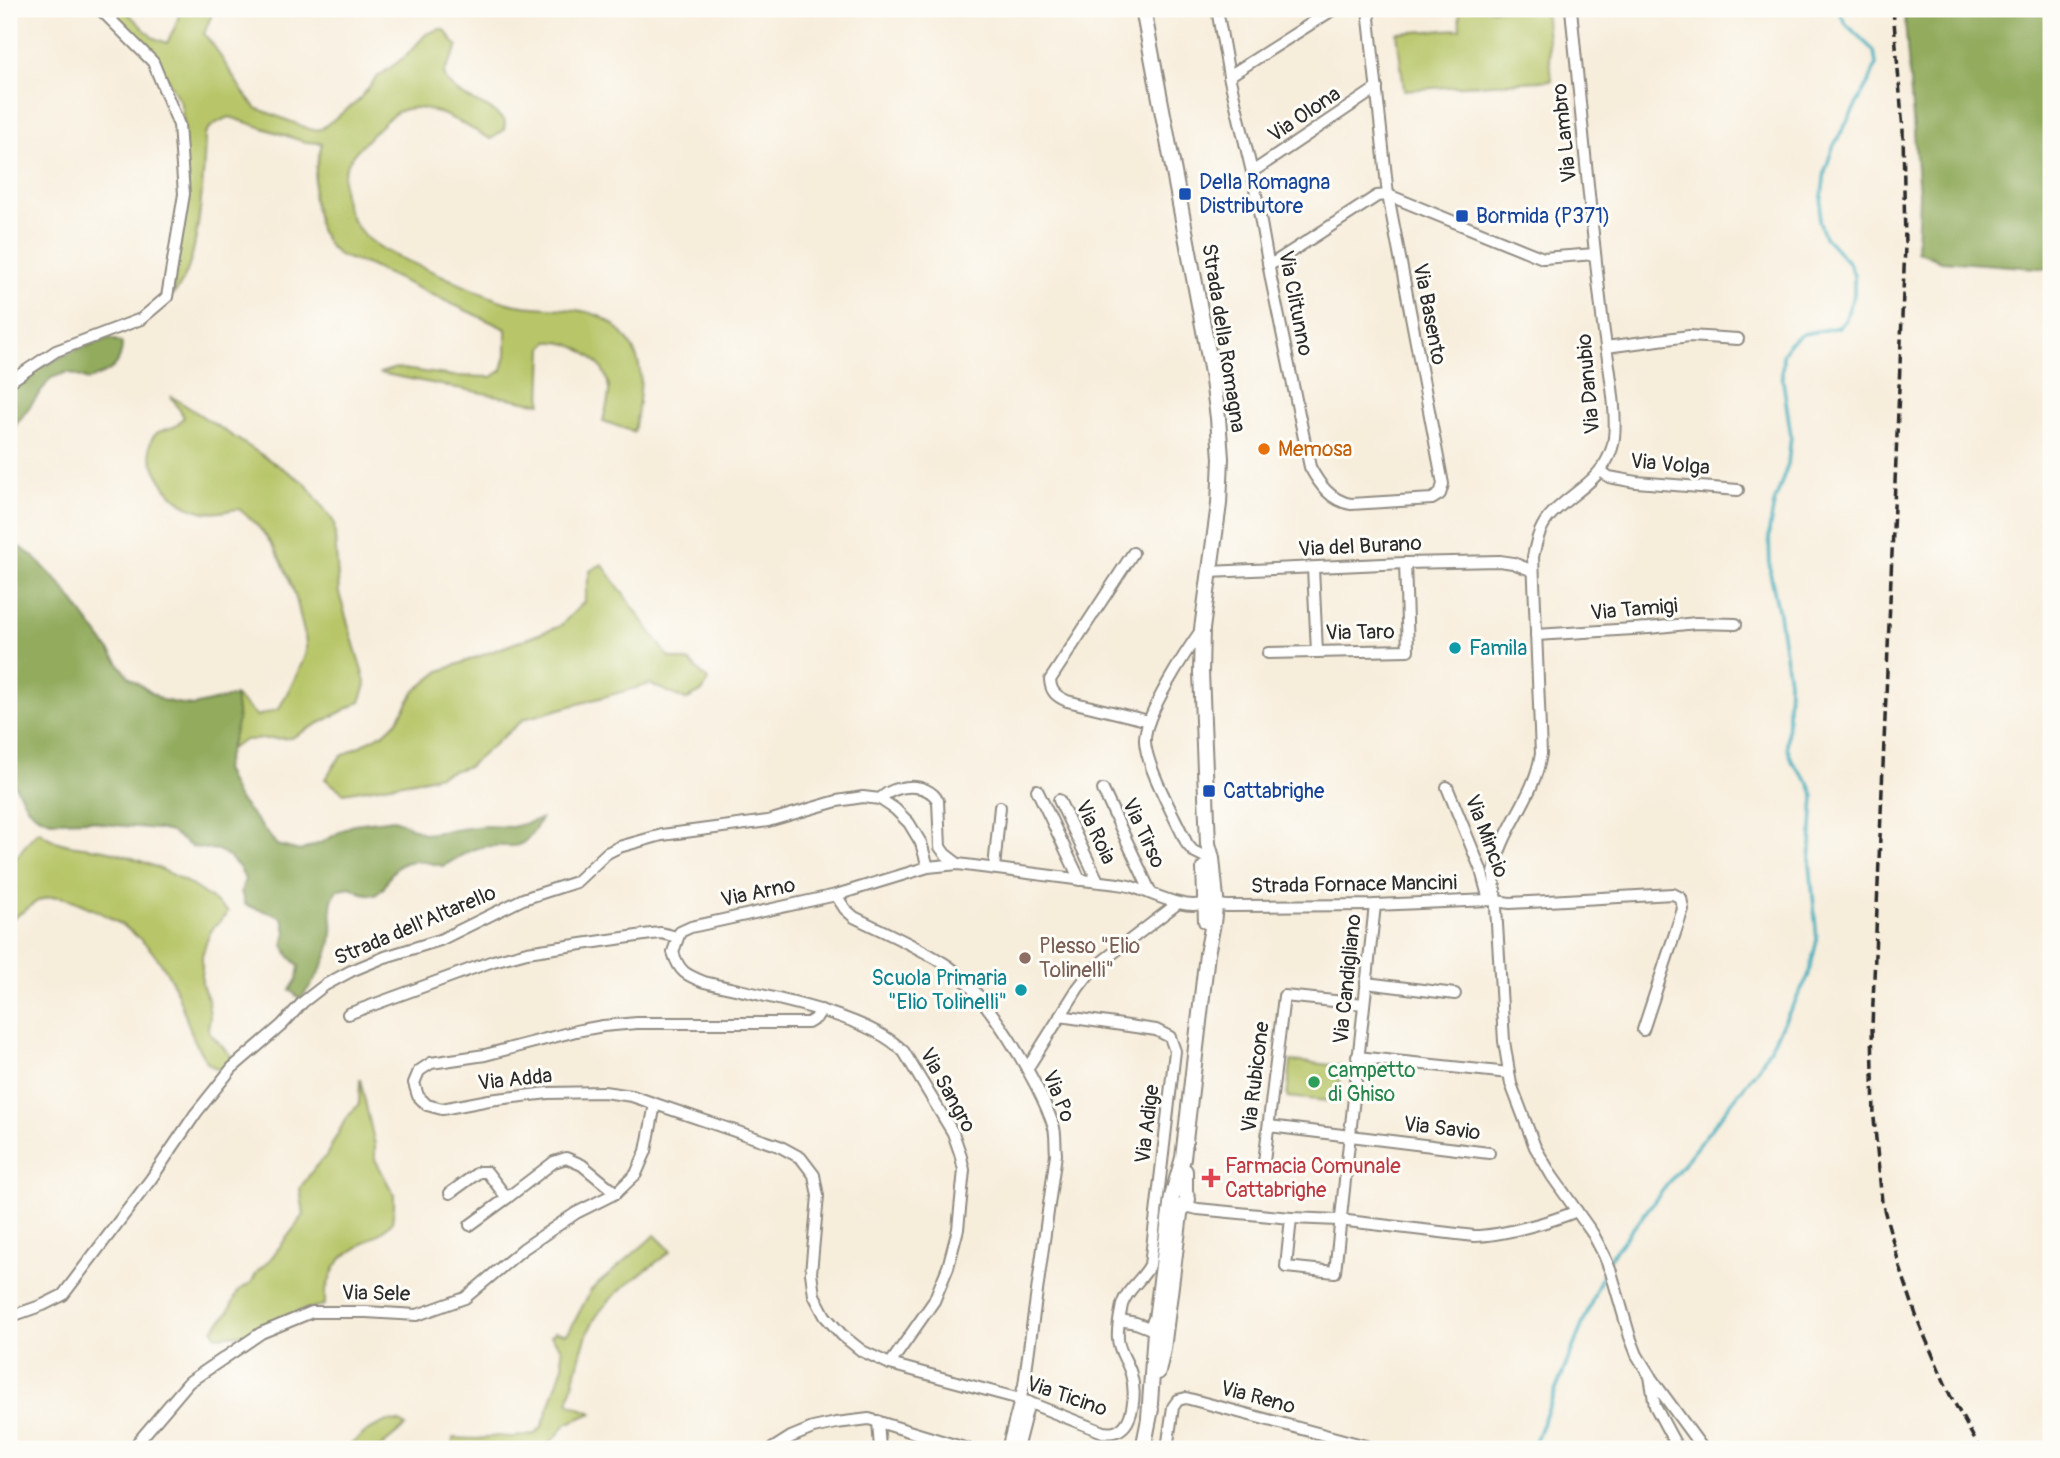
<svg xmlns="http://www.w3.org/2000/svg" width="2060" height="1458" viewBox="0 0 2060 1458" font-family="Pangolin,sans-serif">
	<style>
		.green { fill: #b8c669; stroke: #72784a; stroke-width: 2 }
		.forest { fill: #92ab5d; stroke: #5e6b44; stroke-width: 2 }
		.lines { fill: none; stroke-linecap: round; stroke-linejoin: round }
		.stream { stroke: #3dacbb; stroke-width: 3.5 }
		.minor-casing { stroke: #918c83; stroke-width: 14 }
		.major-casing { stroke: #918c83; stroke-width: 18 }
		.minor { stroke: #fff; stroke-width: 10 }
		.major { stroke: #fff; stroke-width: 14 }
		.rail { stroke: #2b2b2b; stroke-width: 3.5; stroke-dasharray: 10 5; stroke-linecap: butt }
		.transit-dot { fill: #1a4fb4; stroke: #fdfcf7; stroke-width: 2.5 }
		.food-dot { fill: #e8710a; stroke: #fdfcf7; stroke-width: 2.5 }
		.culture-dot { fill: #0f9aa8; stroke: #fdfcf7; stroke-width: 2.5 }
		.education-dot { fill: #8d6e63; stroke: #fdfcf7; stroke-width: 2.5 }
		.leisure-dot { fill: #2e9e5b; stroke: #fdfcf7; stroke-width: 2.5 }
		.health-dot { fill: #e0444e; stroke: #fdfcf7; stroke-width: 2.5 }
		.labels { text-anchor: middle; stroke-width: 6; stroke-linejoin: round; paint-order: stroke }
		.street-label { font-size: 21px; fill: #2b2b2b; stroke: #fdfcf7 }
		.transit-label { font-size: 21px; fill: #164399; stroke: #fdfcf7; text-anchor: start }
		.food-label { font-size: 21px; fill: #c56008; stroke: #fdfcf7; text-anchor: start }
		.culture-label { font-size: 21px; fill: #0d838f; stroke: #fdfcf7; text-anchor: start }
		.education-label { font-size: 21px; fill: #785e54; stroke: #fdfcf7; text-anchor: start }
		.leisure-label { font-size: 21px; fill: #27864d; stroke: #fdfcf7; text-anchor: start }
		.health-label { font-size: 21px; fill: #be3a42; stroke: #fdfcf7; text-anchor: start }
	</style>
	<rect width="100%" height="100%" fill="#fdfcf7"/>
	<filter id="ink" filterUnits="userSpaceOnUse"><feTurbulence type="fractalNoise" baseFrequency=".0143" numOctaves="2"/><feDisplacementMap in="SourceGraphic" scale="14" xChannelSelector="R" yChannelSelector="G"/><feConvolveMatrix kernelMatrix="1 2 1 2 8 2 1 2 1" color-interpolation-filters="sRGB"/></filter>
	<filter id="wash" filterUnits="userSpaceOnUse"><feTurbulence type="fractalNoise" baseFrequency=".00686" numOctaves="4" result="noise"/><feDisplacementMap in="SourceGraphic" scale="28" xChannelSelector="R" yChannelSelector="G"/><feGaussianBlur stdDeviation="1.57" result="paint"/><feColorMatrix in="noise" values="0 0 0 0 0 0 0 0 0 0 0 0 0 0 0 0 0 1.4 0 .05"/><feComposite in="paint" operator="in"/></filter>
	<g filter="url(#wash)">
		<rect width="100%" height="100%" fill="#f7eddb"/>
		<g class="green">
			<path d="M105 9H124L152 37 167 43 175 27 181 9H214L204 34 214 46 243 92 256 108 312 130 321 129 358 101 376 78 406 56 426 34 439 29 445 30 454 43 458 46 444 73C448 93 475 100 492 110 496 113 501 118 505 121L504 130 491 139C464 126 422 94 393 115 383 122 375 132 366 141 353 153 342 167 343 186 344 204 351 221 363 234 384 255 417 264 443 276 465 286 488 298 512 304 533 309 554 307 575 310 594 312 608 318 621 332 650 363 640 395 634 432L603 421C605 411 610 399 609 388 605 360 574 340 548 342L543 347 541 403 529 402 379 373 396 368 453 376 492 377 502 370 506 355V329L368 265 340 256 330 247 320 230 313 197 316 168 322 143 305 142 230 117C220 120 211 124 205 134 204 169 200 274 172 295L184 213V128L181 103 156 60Z"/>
			<path d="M1459 9H1545L1552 80 1404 90 1397 33 1460 29Z"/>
			<path d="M171 396 305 483 334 522 339 593 366 685 360 702 291 738 245 740 230 749 237 720 235 696 257 716 279 709C286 693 304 666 306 650 307 642 304 632 302 624 294 581 275 536 239 509 226 510 214 515 201 511 192 509 184 505 177 499 164 489 142 453 153 437 159 428 169 431 177 425 179 423 181 420 184 417Z"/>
			<path d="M602 564 669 657 690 662 708 680 703 691 686 700 650 684 524 719 469 766 426 779 344 793 325 779 340 757 384 733 397 721 415 691 440 671 560 626 584 602 590 571Z"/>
			<path d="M39 831C62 851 90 844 117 853 143 861 175 874 197 889 208 896 218 904 228 912L211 931 206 943 202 956V985L208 999 210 1018 208 1028 210 1033 233 1058 222 1071C217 1069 212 1067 208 1063 190 1042 184 1004 171 979 153 946 130 927 97 911 82 905 67 895 51 897 34 898 24 915 9 919V865C21 855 26 840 39 831Z"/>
			<path d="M1291 1061 1341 1066 1338 1102 1287 1097Z"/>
			<path d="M360 1079 375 1145V1159L394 1195V1208L392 1222 383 1231 343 1257 335 1267 325 1292V1305C296 1310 272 1322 246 1335L241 1334 216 1336 213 1329 227 1314 239 1290 251 1283 258 1271 268 1262 304 1215 300 1188 316 1166 326 1156 345 1120 359 1104Z"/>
			<path d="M655 1235 671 1251C643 1274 604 1295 589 1330 579 1353 575 1379 568 1403L592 1413 566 1424 555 1438 547 1445 533 1449H452L453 1438 478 1439 496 1436 513 1437 535 1434 542 1427 563 1366 561 1348 551 1336 555 1332 566 1334 570 1330 591 1290Z"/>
			<path d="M387 1421 400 1422 406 1426 378 1449H345L368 1430Z"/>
		</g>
		<g class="forest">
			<path d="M1904 9H2051V269L1941 261 1917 251 1919 194Z"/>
			<path d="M110 338 122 343C122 368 109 372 88 380L68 372 51 378 9 434V388L41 367 78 349Z"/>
			<path d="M9 540 33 556 62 586 129 677 162 700 193 706 235 696 238 720 224 769 236 796 277 845 300 851 320 843 354 824 394 819 425 834 483 826 512 827 541 819C518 861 513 839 477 848 465 852 455 860 443 866 425 862 405 855 392 873 384 884 389 885 375 895L362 893 350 887 337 890C326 908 334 914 332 933 330 959 316 980 300 999L290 990 297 979 299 966 290 957 283 945 286 932 283 919C271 911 258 911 245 904L241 892 245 879 239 867 229 857 218 850 192 847 171 832 158 829 104 824 91 820 51 821 38 816 28 808 9 775Z"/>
		</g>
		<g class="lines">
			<g class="stream">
				<path d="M1609 1259 1760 1066 1808 977 1817 940 1810 863 1814 796 1809 783 1793 763 1787 747 1789 681 1779 614 1770 572 1769 531 1774 504 1788 464 1791 436 1782 374 1783 355 1789 343 1803 334 1839 327 1845 321 1854 294V275L1849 263 1825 237 1819 221 1825 171 1833 147 1870 80 1876 64 1874 51 1846 24 1838 9"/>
				<path d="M1532 1449 1606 1266"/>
			</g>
		</g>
	</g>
	<g filter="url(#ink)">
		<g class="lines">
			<g class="minor-casing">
				<g id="minor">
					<path d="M1217 9 1229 76 1252 172 1271 279 1310 467C1319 484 1331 501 1351 504L1432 499 1440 494 1443 484 1388 195 1368 9"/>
					<path d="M1571 9C1581 111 1590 214 1602 316 1605 350 1621 418 1612 448 1602 482 1569 493 1548 518 1539 529 1536 543 1533 557L1541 754C1534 800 1499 831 1494 874L1504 1041 1511 1084 1535 1147 1552 1176 1593 1234 1604 1255 1611 1272 1630 1337 1637 1355 1650 1376 1655 1406 1678 1449"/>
					<path d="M1229 76 1334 9"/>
					<path d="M1252 172 1377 88"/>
					<path d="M1268 263 1275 262 1377 196 1388 195 1543 258 1595 254"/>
					<path d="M1606 347 1689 336 1738 339"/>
					<path d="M9 382 56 351 141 319 167 297 184 194 179 125 153 62 100 9"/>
					<path d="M1601 471 1609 477 1636 482 1738 490"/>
					<path d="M1133 553 1050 680C1051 692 1056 696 1067 701L1149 721"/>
					<path d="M1313 568 1317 652"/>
					<path d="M1209 572 1405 563 1499 561 1513 563 1533 571"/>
					<path d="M1202 629C1187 650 1145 714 1145 739 1144 763 1176 819 1187 844L1193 851 1205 857"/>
					<path d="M1536 635 1649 628 1696 623 1736 624"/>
					<path d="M1268 653 1408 650 1405 563"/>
					<path d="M1447 787 1481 870 1489 900"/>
					<path d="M1037 790 1080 880"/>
					<path d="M1103 790 1151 893"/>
					<path d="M880 799C894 784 927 781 938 801L940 847 945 854 958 864"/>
					<path d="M1059 800 1098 881"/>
					<path d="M994 868 1000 807"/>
					<path d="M836 895 845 909 854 917C884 932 917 946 945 964 983 988 1041 1084 1054 1128 1056 1136 1055 1146 1056 1154L1024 1385 1007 1449"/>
					<path d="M1214 903 1226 906 1375 905 1489 900 1510 903 1673 894 1681 898 1683 909 1643 1030"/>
					<path d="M1366 983 1455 994"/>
					<path d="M821 1010 816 1018 808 1023H637L603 1026 576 1031 485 1055 431 1063 419 1071 414 1083 418 1096 427 1105 442 1109 489 1100 548 1093 604 1092 632 1096 779 1146 801 1158 814 1175 818 1196 811 1273 814 1295 825 1316 842 1335 862 1351 890 1364 1020 1399 1103 1432C1106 1432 1110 1433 1114 1432 1135 1427 1136 1391 1131 1374 1128 1362 1118 1351 1118 1338 1117 1328 1120 1315 1122 1305 1126 1290 1143 1279 1150 1265L1175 1051 1170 1037 1156 1030 1060 1016"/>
					<path d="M348 1014 493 961 527 952 651 934 661 933 677 937"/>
					<path d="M1357 1057 1509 1073"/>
					<path d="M1027 1069 1078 988 1088 975 1104 960 1177 904"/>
					<path d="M1269 1126 1489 1153"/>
					<path d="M1264 1162 1284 996 1364 1004"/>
					<path d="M450 1193 479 1172H487L507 1198 554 1162 566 1158 582 1165 616 1193"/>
					<path d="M1184 1206 1198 1209 1291 1218 1339 1220 1474 1236C1501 1236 1553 1221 1577 1211"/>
					<path d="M1291 1218 1286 1267 1335 1272 1375 905"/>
					<path d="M470 1225 507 1198"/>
					<path d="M9 1317 43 1305 63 1295 151 1179 196 1113 232 1068 282 1025 303 1002 325 985 351 971 385 957 440 940 523 899 576 882 607 853 619 847 662 835 768 821 837 801 863 797 880 799 895 809 909 823 921 843 928 867"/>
					<path d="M1120 1320 1136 1323 1154 1330"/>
					<path d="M890 1364 934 1301 948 1267 958 1229 964 1170 960 1153 953 1133 904 1052C868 1013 757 995 704 982 686 975 679 972 673 952L680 932 691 927 836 895 928 867 958 864C997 869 1036 874 1075 879 1093 882 1111 882 1129 886 1152 892 1183 911 1205 903"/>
					<path d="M1651 1378 1703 1449"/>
					<path d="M878 1421 880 1449"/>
					<path d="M132 1449 189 1382 261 1333 312 1312H366L417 1315 465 1298 523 1249 576 1213 616 1193 636 1174 646 1151 655 1104"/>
					<path d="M772 1449 791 1437 813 1428 836 1423 869 1419 968 1449"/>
					<path d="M1017 1449 1029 1402"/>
					<path d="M1167 1449 1173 1407 1178 1400 1186 1398 1377 1449"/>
				</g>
			</g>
			<g class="major-casing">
				<g id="major">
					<path d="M1143 9 1212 373 1218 418 1221 458 1219 504 1202 629 1201 672 1208 844 1212 858 1216 899 1213 923 1207 954 1183 1158 1172 1197 1156 1319 1153 1325 1155 1331 1149 1418"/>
					<path d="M1204 868 1206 921"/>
					<path d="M1158 1372 1163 1349 1180 1214 1182 1206 1187 1203 1188 1199 1185 1193V1171"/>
					<path d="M1143 1449 1151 1409"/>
				</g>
			</g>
			<use href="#minor" class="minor"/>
			<use href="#major" class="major"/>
			<path class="rail" d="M1893 9 1903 130 1905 246 1872 1026 1874 1118 1882 1202 1900 1267 1918 1321 1950 1395 1980 1449"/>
		</g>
	</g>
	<g class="transit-dot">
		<rect x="1178" y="187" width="14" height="14" rx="3.5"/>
		<rect x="1455" y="209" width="14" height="14" rx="3.5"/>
		<rect x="1202" y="784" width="14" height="14" rx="3.5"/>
	</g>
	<circle class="food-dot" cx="1264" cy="449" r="7"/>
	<g class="culture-dot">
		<circle cx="1455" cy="648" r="7"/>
		<circle cx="1021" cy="990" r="7"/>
	</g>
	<circle class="education-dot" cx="1025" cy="958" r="7"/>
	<circle class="leisure-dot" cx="1314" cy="1082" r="7"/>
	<path class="health-dot" d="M1207.5 1167.5h7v7h7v7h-7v7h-7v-7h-7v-7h7z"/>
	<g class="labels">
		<g class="street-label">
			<text transform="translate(1304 114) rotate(-34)" y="7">Via Olona</text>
			<text transform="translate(1564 133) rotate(-96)" y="7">Via Lambro</text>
			<text transform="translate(1296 303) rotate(79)" y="7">Via Clitunno</text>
			<text transform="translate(1430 314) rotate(79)" y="7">Via Basento</text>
			<text transform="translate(1224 338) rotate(81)" y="7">Strada della Romagna</text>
			<text transform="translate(1588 384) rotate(-95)" y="7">Via Danubio</text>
			<text transform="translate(1670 464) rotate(5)" y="7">Via Volga</text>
			<text transform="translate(1360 546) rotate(-3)" y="7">Via del Burano</text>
			<text transform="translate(1634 609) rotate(-5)" y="7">Via Tamigi</text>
			<text transform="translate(1360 632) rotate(-1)" y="7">Via Taro</text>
			<text transform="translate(1096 832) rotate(65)" y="7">Via Roia</text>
			<text transform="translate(1144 833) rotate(65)" y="7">Via Tirso</text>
			<text transform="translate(1487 836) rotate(69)" y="7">Via Mincio</text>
			<text transform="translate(1354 884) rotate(-1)" y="7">Strada Fornace Mancini</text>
			<text transform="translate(758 892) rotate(-12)" y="7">Via Arno</text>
			<text transform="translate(415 925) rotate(-23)" y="7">Strada dell'Altarello</text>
			<text transform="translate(1347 979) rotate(-84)" y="7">Via Candigliano</text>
			<text transform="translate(1255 1077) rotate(-83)" y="7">Via Rubicone</text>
			<text transform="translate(515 1079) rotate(-6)" y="7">Via Adda</text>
			<text transform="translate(948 1090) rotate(61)" y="7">Via Sangro</text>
			<text transform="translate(1059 1096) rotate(68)" y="7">Via Po</text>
			<text transform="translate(1147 1124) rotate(-83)" y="7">Via Adige</text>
			<text transform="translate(1442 1128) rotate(7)" y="7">Via Savio</text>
			<text transform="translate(376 1293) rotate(1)" y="7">Via Sele</text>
			<text transform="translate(1067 1396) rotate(19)" y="7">Via Ticino</text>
			<text transform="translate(1258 1397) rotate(15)" y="7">Via Reno</text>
		</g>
		<g class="transit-label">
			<text x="1199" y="189">Della Romagna<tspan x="1199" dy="24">Distributore</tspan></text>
			<text x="1476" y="223">Bormida (P371)</text>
			<text x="1223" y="798">Cattabrighe</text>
		</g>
		<g class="food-label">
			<text x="1278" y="456">Memosa</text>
		</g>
		<g class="culture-label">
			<text x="1469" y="655">Famila</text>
			<text x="1007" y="985" text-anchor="end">Scuola Primaria<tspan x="1007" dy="24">"Elio Tolinelli"</tspan></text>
		</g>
		<g class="education-label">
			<text x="1039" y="953">Plesso "Elio<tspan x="1039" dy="24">Tolinelli"</tspan></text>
		</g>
		<g class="leisure-label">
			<text x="1328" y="1077">campetto<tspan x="1328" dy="24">di Ghiso</tspan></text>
		</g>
		<g class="health-label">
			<text x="1225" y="1173">Farmacia Comunale<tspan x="1225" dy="24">Cattabrighe</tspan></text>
		</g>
	</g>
	<rect width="2060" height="1458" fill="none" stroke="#fdfcf7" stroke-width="35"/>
</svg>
